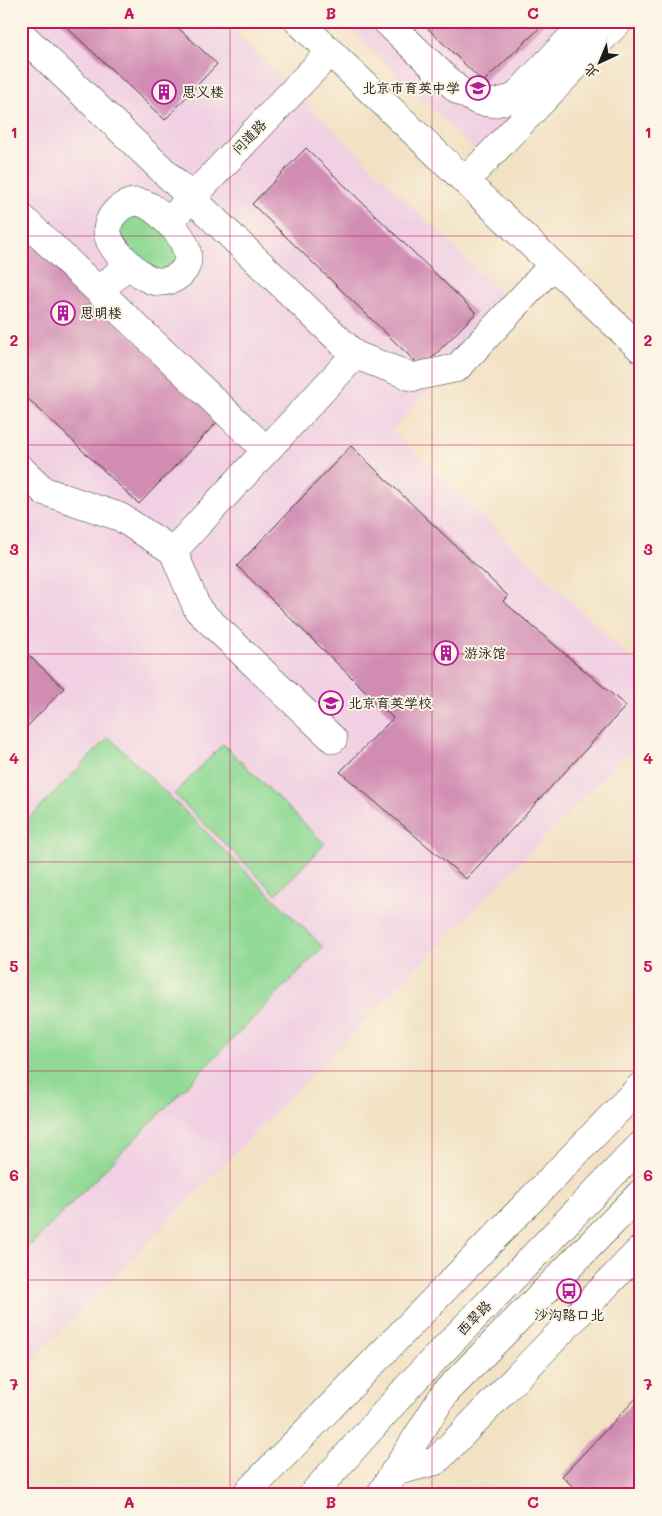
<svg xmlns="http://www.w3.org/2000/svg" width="662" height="1516" viewBox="0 0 662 1516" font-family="Mali,'LXGW WenKai TC',sans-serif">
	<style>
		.built { fill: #f1d0e3 }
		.green { fill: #90d994; stroke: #567a58 }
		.building { fill: #d18cb4 }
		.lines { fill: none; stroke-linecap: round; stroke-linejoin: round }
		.street-casing { stroke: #3c3a35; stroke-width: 29 }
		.secondary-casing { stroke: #3c3a35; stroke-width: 29 }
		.street { stroke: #fff; stroke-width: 28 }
		.secondary { stroke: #fff; stroke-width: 28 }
		.grid { fill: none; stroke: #c2185b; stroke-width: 1; stroke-opacity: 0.55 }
		.labels { text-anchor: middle; stroke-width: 4; stroke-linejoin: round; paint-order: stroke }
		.poi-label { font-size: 14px; fill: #1c1c1c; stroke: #fcf5e5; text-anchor: start }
		.street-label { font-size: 14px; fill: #1c1c1c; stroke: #fcf5e5 }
		.neatline { fill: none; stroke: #c2185b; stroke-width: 2 }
		.grid-label { font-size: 16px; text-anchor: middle; font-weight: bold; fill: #c2185b }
	</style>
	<rect width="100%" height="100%" fill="#fcf5e5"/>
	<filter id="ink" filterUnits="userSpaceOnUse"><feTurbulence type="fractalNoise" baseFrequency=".02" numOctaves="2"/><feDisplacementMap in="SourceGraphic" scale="10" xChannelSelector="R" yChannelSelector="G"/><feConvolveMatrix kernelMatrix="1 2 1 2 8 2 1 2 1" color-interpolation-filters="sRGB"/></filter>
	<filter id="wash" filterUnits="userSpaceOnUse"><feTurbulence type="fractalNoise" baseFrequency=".0096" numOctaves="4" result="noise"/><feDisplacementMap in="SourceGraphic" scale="20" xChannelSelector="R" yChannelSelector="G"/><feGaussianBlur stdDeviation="1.12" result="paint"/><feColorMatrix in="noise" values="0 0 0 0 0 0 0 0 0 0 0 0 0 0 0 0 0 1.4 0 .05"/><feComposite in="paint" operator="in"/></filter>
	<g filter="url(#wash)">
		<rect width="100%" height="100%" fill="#f2e2c4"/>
		<g class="built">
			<path d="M21 21H223L509 301 392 430 641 668V739L21 1371Z"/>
			<path d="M343 21H610L479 155Z"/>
		</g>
		<g class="green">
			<path d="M134 204 185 253 155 277 112 225Z"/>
			<path d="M109 737 323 947 24 1252 21 1249V827Z"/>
			<path d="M223 744 325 844 276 894 174 794Z"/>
		</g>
		<g id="blocks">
			<g class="building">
				<path d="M60 21H171L217 64 165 120Z"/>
				<path d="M420 21H547L483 82Z"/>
				<path d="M306 148 476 313 422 368 252 204Z"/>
				<path d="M21 233 219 420 139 504 21 392Z"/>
				<path d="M351 446 508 596 503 601 626 706 466 879 340 772 393 718 237 566Z"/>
				<path d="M21 648 64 688 23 731 21 730Z"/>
				<path d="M641 1393V1495H581L562 1476Z"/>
			</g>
		</g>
	</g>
	<g filter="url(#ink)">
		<use href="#blocks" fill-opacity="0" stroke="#3c3a35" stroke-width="1"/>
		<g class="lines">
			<g class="street-casing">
				<g id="street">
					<path d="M298 21 641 349"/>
					<path d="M386 21 458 90 478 101 494 103 514 98 587 21"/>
					<path d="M21 34 355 355 173 551"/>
					<path d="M180 210 330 52"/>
					<path d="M21 217 266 450"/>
					<path d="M100 292 128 263C134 269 141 276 149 279 158 283 167 282 175 278 199 264 184 237 169 223 162 216 155 208 145 204 127 196 104 216 108 235 111 247 120 255 128 263"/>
					<path d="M355 355 413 377 457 368 553 265"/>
					<path d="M21 469 44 491 120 517 173 551 198 610 333 739"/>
					<path d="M394 1472 436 1461 641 1249"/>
					<path d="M245 1495 641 1086"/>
				</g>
			</g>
			<g class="secondary-casing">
				<g id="secondary">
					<path d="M465 181 619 21"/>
					<path d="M312 1495 414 1380 641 1145"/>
					<path d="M380 1495 445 1393 641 1193"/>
				</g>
			</g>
			<use href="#street" class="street"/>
			<use href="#secondary" class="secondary"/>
		</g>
	</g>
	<path class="grid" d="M230 21V1495M432 21V1495M21 236H641M21 445H641M21 654H641M21 862H641M21 1071H641M21 1280H641"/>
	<defs>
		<g id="school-ring" transform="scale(1.25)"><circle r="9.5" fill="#fcf5e5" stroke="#b5179e" stroke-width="1.5"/><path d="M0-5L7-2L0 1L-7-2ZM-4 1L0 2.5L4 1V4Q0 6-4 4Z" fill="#b5179e"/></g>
		<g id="building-ring" transform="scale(1.25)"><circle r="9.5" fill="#fcf5e5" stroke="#b5179e" stroke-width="1.5"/><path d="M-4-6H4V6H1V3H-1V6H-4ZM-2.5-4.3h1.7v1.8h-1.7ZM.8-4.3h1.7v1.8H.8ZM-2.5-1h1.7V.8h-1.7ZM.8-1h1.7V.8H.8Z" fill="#b5179e"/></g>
		<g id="bus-ring" transform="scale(1.25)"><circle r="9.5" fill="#fcf5e5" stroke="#b5179e" stroke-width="1.5"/><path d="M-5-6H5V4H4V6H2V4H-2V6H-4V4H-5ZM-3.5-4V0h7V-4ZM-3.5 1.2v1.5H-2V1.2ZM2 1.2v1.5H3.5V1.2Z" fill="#b5179e"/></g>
	</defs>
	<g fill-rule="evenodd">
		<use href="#school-ring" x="478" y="88"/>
		<use href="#building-ring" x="164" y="92"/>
		<use href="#building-ring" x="63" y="313"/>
		<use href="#building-ring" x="446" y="653"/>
		<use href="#school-ring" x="331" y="703"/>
		<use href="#bus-ring" x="569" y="1291"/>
	</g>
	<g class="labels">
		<g class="poi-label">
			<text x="460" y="93" text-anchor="end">北京市育英中学</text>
			<text x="182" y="97">思义楼</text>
			<text x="80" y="318">思明楼</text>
			<text x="464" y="658">游泳馆</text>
			<text x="348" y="708">北京育英学校</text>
			<text x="569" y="1320" text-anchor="middle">沙沟路口北</text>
		</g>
		<g class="street-label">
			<text transform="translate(249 137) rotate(-46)" y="5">问道路</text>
			<text transform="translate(474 1318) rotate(-46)" y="5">西翠路</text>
		</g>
	</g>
	<rect width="662" height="1516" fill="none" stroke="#fcf5e5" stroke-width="55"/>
	<g transform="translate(600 62) rotate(224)" stroke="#fcf5e5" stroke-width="4" paint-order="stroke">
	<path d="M0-4L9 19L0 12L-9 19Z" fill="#1c1c1c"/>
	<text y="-8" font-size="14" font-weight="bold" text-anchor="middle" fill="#1c1c1c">北</text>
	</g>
	<rect x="28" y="28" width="606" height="1460" class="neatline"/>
	<g class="grid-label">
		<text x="129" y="19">A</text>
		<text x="331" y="19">B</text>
		<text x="533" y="19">C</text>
		<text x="14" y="138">1</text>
		<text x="648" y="138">1</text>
		<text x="14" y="346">2</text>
		<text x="648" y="346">2</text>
		<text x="14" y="555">3</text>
		<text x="648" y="555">3</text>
		<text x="14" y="764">4</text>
		<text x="648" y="764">4</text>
		<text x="14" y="972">5</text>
		<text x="648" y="972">5</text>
		<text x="14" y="1181">6</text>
		<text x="648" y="1181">6</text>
		<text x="14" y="1390">7</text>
		<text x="648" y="1390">7</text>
		<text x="129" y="1508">A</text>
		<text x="331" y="1508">B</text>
		<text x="533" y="1508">C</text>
	</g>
</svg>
